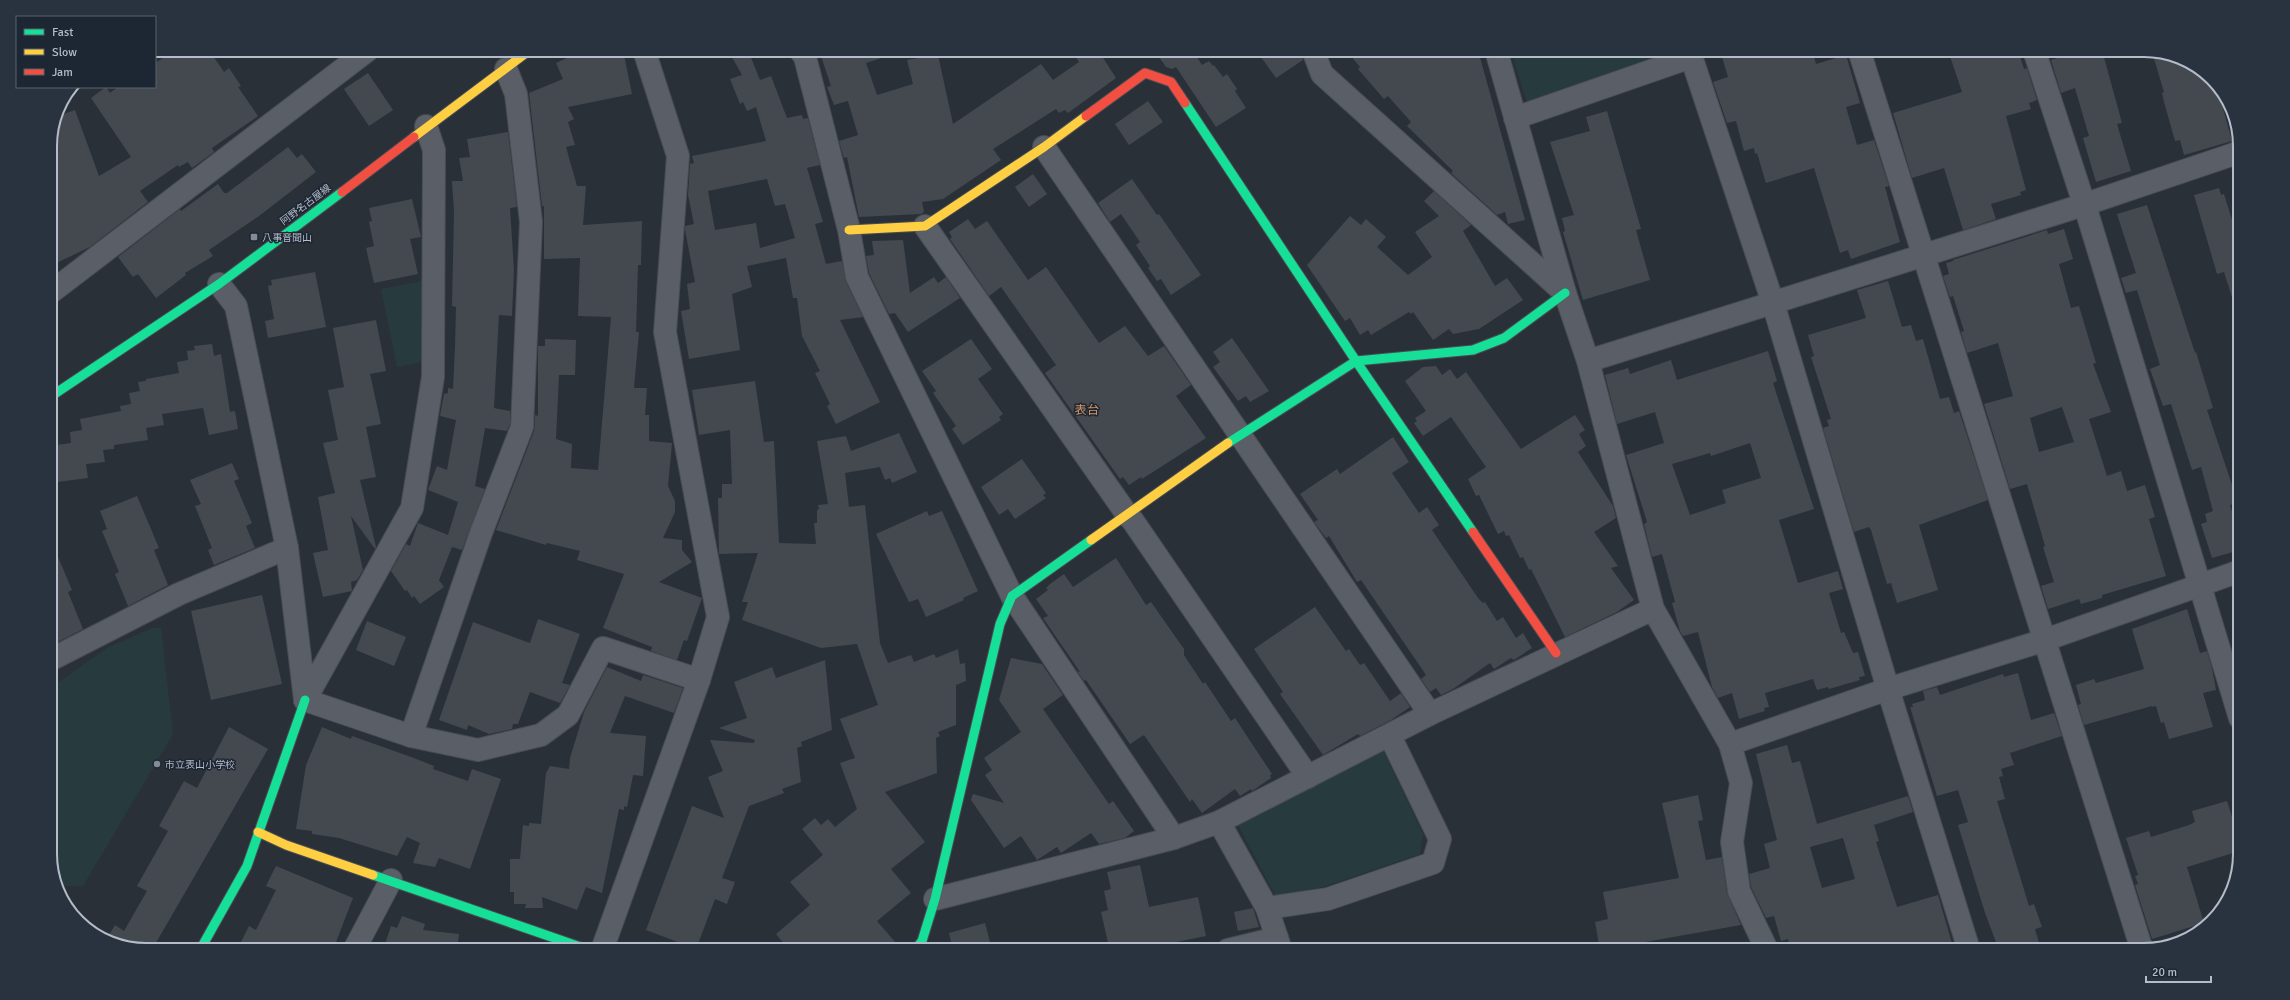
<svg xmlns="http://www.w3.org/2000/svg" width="2290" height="1000" viewBox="0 0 2290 1000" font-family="Signika,'Noto Sans JP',sans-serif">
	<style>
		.green { fill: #273a3e }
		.building { fill: #444950; fill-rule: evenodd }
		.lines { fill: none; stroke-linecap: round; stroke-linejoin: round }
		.street-casing { stroke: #484c53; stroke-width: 24 }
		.fast-casing { stroke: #484c53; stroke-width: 11 }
		.slow-casing { stroke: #484c53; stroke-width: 11 }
		.jam-casing { stroke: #484c53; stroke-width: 11 }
		.street { stroke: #5a5e66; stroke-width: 22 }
		.fast { stroke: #16e098; stroke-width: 9 }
		.slow { stroke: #ffcf43; stroke-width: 9 }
		.jam { stroke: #f24e42; stroke-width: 9 }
		.poi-dot { fill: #848b96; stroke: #1d2633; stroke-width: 1.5 }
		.labels { text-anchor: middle; stroke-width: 3; stroke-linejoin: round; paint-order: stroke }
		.street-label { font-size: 10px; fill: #b4bcc9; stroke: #1d2633 }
		.poi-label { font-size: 10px; fill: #b4bcc9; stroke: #1d2633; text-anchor: start }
		.quarter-label { font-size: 12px; fill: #d59563; stroke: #1d2633 }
		.rim { fill: none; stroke: #b4bcc9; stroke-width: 2 }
	</style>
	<rect width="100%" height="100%" fill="#2a3038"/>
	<g class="green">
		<path d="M1511 50H1674L1671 58 1531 104 1526 100Z"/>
		<path d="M427 280 428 361 397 367 381 289Z"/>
		<path d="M152 628H161L173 734 83 886H60L50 861V688L107 648Z"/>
		<path d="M1382 748 1423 834 1420 854 1326 886 1276 897 1236 821Z"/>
	</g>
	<g class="building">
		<path d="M176 50H209L224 72 229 68 241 86 238 87 258 116 212 148 214 152 192 168 188 162 179 167 178 165 140 191 148 202 90 247 50 266V140L55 117 75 110 99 176 131 157 91 98 106 87 110 93 118 87H155V63Z"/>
		<path d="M584 50H623L632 94 568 107 574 119 568 122 575 145 566 147 577 186H586L583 225 642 221 641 265H638L636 332H639L634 388H647L645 415H649V441L672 443 668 486 675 501V512L663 538 682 540V550L692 562 659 582 702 598 687 641 684 640 677 660 651 651 652 647 603 628 624 574 577 560 580 551 547 543 546 545 496 530 534 431 535 415 538 416V346H545V339L576 340 575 375H559L556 439 572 444 571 468 598 470 611 317 578 316 580 258 544 259V206H542L529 93 563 79 556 63Z"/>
		<path d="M728 50H748L760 80 771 76 787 118 802 115 803 119 808 118 820 165 807 168 823 222 815 224 826 264 842 261 846 282 863 317 840 320 880 402 836 424 827 406 830 404 815 373 820 371 802 336 797 298H793L786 258 747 266 752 287 732 294 740 350 689 359 681 311 690 309 687 284 695 282 685 230V226L694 224 688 195 690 164 694 163 692 156 766 141 756 107 747 111 743 102 740 104 730 79 742 75ZM767 179 775 206 785 204 795 238 760 248 756 223 715 230 708 191Z"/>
		<path d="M819 50H897V53L866 63 877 95 913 84 907 60 918 58 916 50H937L953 124 1041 64 1053 80 1079 62 1071 50H1098L1116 78 1068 113 1065 110 1059 113 1056 109 993 149 1001 160 943 199 922 202 924 212 921 214 859 217 847 157 844 158 839 141 858 135 848 101 834 105 827 87 831 86Z"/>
		<path d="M1154 50H1201L1195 54 1202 65 1209 61 1213 66 1214 65 1223 77 1227 74 1237 89 1235 91 1246 108 1216 127 1176 67 1172 69 1166 67Z"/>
		<path d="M1256 50H1301L1303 60 1276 78Z"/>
		<path d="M1346 50H1478L1525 220 1508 224 1505 212 1497 215 1451 173 1453 171 1407 126 1411 122 1388 96 1384 99 1358 69 1360 67Z"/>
		<path d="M1720 50H1812L1816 64 1846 55 1860 103 1846 107 1857 145 1874 140 1889 186 1885 187 1900 242 1851 259 1848 250 1840 253 1814 168 1766 183 1757 153 1755 154 1754 148 1744 151 1736 121 1727 123 1713 82 1728 77Z"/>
		<path d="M1948 50H2018L2024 69 2027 68 2037 100 2029 103 2031 109 2006 116 2026 190 2020 192 2021 195 1991 204 1996 219 1963 230 1944 168 1912 178 1893 113 1962 92Z"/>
		<path d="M2059 50H2102L2122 123 2117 124 2131 171 2096 182 2083 138 2089 136 2075 88 2061 93 2051 60 2061 57Z"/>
		<path d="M2152 52 2181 57 2217 87 2232 141 2184 155 2180 140 2175 141 2164 102 2162 93 2164 92Z"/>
		<path d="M368 73 393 110 369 126 344 89Z"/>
		<path d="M1148 101 1163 122 1129 145 1115 124Z"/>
		<path d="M1607 111 1641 229 1636 230 1650 280 1583 300 1563 232 1565 231 1562 218 1574 215 1550 142 1590 131 1586 117Z"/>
		<path d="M508 132 517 207 510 208 514 270 512 316 499 315 494 408 510 411V424L507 431 485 428 475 486 485 489 462 550 452 547 439 580 444 587 420 604 414 596 412 598 407 590 405 591 391 571 406 544 410 546 418 523 448 535 458 502 428 490 437 466 447 470 456 420 440 416 444 394 448 393V388L453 389 455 347 456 307 452 306 454 212 452 181H463L459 158 470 157 467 139Z"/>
		<path d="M288 147 297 158 302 154 316 172 259 216 209 250 213 256 185 273 186 275 156 298 138 274 133 277 118 257 180 209 181 211 218 184 224 193H227Z"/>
		<path d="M1033 174 1047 194 1029 207 1015 187Z"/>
		<path d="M1132 179 1157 215 1159 214 1201 275 1171 295 1161 279 1157 281 1148 268 1150 266 1136 245 1140 242 1121 214 1110 222 1098 203Z"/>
		<path d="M2219 188 2221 195 2224 194 2233 223 2240 221V309L2236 310 2224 272 2217 274 2194 195Z"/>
		<path d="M1434 191 1471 225 1463 231 1495 286 1507 278 1523 300 1479 329 1453 334 1449 329 1433 340 1413 312 1411 314 1409 312 1371 335 1368 330 1360 335 1350 318 1345 321 1307 265 1350 216 1361 225 1366 219 1386 237 1377 247 1408 275 1432 257 1415 232 1439 216 1424 201Z"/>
		<path d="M412 199 421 237 410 239 418 274 374 283 366 248 374 246 369 222 372 221 369 208Z"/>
		<path d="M2147 205 2195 353 2196 352 2213 408 2207 410 2238 503 2230 505 2240 537V550L2212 558 2201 524 2207 522 2205 514 2213 511 2201 467 2192 470 2171 404 2163 406 2150 369 2160 365 2137 290 2126 293 2121 278 2136 273 2117 214Z"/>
		<path d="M968 219 975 229 987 221 1028 280 1046 267 1099 343 1125 326 1148 356 1164 346 1191 385 1176 396 1206 438 1142 479 1141 477 1129 485 1123 477 1120 479 1045 373 1056 365 1001 287 989 296 950 239 952 237 949 232Z"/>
		<path d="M2064 229 2073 259 2059 264 2071 308 2079 306 2096 363 2093 364 2111 412 2089 419 2107 476 2121 471 2127 491 2145 485 2155 517 2149 519 2166 576 2102 595V598L2081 604 2079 599 2048 609 2041 586 2054 582 2043 547 2045 546 2027 484 2010 489 1984 404 2013 396 1998 343 1967 353 1961 332 1964 331 1953 296 1950 297 1943 276 1949 274 1946 263 1953 261V260L2047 230 2048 234ZM2062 407 2074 442 2039 452 2030 418Z"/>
		<path d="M903 240 910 293 934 277 938 283 946 277 960 298 908 332 895 313 889 314 869 273 866 256 874 255 872 241Z"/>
		<path d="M315 272 326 327 268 338 265 321 274 319 268 286 272 285 271 280Z"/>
		<path d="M1888 281 1902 327 1911 325 1916 341 1923 339 1940 399 1949 397 1954 413 1959 411 1988 500 1919 525 1938 590 1897 603 1891 583 1887 584 1871 530 1869 527 1854 532 1823 428 1829 426 1827 420 1831 419 1811 357 1814 356 1808 335 1866 318 1857 290Z"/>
		<path d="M376 320 386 371 370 374 381 424 366 427 376 477 360 480 376 547 375 549 351 516 363 570 357 580 351 582 352 591 323 597 313 553 328 550 318 497 335 493 323 443 338 440 328 390 344 387 333 328Z"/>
		<path d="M1232 338 1269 391 1250 402 1246 396 1238 401 1213 367 1220 362 1213 352Z"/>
		<path d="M971 339 992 369 978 379 1003 414 999 417 1001 420 963 445 952 429 956 426 933 393 936 391 922 371Z"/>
		<path d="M212 344 214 356 221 354 230 412 235 411 238 429 209 435 203 408 162 414 164 425 146 428 148 440 114 445V449L103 450 105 462 86 464 88 478 50 483V446L71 443 70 432 82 430 80 419 121 411 120 406 131 404 129 393 140 391 138 382 146 381V379L179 373 177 362 188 360 187 351 195 350 194 346Z"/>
		<path d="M1768 351 1777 381 1773 383 1814 509 1779 520 1798 583 1838 571 1843 589 1829 593 1841 633 1844 632 1853 653 1858 652 1865 676 1859 677 1860 680 1829 689 1828 687 1817 690 1813 679 1765 693 1769 707 1764 708 1765 711 1739 719 1732 693 1718 698 1712 687 1698 632 1683 636 1680 631 1672 603 1675 602 1662 554 1652 557 1644 524 1647 522 1626 455 1664 443 1655 412 1617 424 1605 375 1628 368 1630 374 1671 360 1677 380ZM1750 443 1761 478 1722 490 1726 503 1690 515 1672 464 1710 453 1711 456Z"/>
		<path d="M1436 366 1442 375 1450 369 1457 379 1466 372 1521 449 1575 415 1585 430 1579 434 1586 446 1578 452 1613 506 1616 518 1594 532 1618 566 1611 568 1634 600 1617 612 1565 637 1531 569 1529 570 1523 557 1520 558 1509 535 1506 536 1504 531 1498 534 1479 495 1476 496 1468 479 1486 467 1451 417 1423 436 1414 423 1417 421 1415 418 1426 411 1405 381 1423 367Z"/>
		<path d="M755 381 764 442 774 441 779 543 816 544 814 523H817V510L819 509 818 505 828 504 817 441 846 436 851 451 899 433 917 472 892 483 890 478 885 480 880 467 845 473 849 507 865 505 880 643 888 663 911 655 914 662 934 654 936 658 958 649 960 664 965 663 966 681 956 685V725L938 732 940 736 936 738 937 773 885 792 925 842 891 869 911 893 877 921 902 950H789L776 934 810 905 790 882 823 855 802 829 815 818 821 825 828 819 835 827 857 809 840 763 855 758 840 719 878 705 857 644 821 648 742 620 748 602H742L758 553 719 554 718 498H722V484H732L730 430 699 435 692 390Z"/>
		<path d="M1393 437 1409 462 1392 473 1419 513 1427 507 1439 525 1432 530 1478 598 1483 603 1485 602 1497 621 1503 617 1516 638 1523 633 1532 648 1514 660 1511 658 1494 669 1490 663 1453 689 1441 695 1436 688 1430 692 1421 679 1426 675 1361 580 1357 582 1329 536 1326 538 1314 522 1318 520 1300 494 1337 469 1340 474Z"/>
		<path d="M1022 459 1046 493 1043 495 1046 498 1015 519 1008 509 999 515 981 487Z"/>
		<path d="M232 463 239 479 234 481 252 523 246 526 255 548 214 565 208 550 212 548 195 506 201 504 190 480Z"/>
		<path d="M137 496 159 548 154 550 168 585 128 606 115 574 119 572 102 531 107 529 100 511Z"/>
		<path d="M927 511 929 516 942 511 978 591 963 598 964 600 926 617 918 599 909 602 876 534Z"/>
		<path d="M50 538 72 590 68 592 83 629 50 646Z"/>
		<path d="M1116 558 1146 605 1151 602 1184 649V655L1203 684 1205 682 1231 721 1235 718 1272 774 1270 775 1271 778 1252 791 1251 789 1240 796 1235 789 1202 813 1192 799 1190 802 1144 735 1130 744 1086 680 1084 681 1077 671 1080 672 1043 618 1048 616 1036 599 1048 590 1046 588 1050 584 1064 574 1073 587Z"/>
		<path d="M262 595 282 684 211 700 191 611Z"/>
		<path d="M1315 607 1346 651 1349 649 1360 665 1364 663 1390 701 1401 693 1410 707 1391 720 1360 736 1358 734 1323 755 1280 694 1283 692 1254 649Z"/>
		<path d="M2187 609 2200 653 2207 651 2212 668 2216 690 2203 693 2213 727 2169 739 2164 722 2161 723 2156 706 2152 707V706L2084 725 2078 705 2081 704 2076 685 2094 679 2096 683 2144 669 2132 629Z"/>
		<path d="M538 619 580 634 562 683 570 685 560 703 530 692 518 724H513L512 729 489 734 468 725 467 730 439 720 473 622 530 643Z"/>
		<path d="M367 621 406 637 394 666 356 650Z"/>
		<path d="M1011 658 1042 664 1063 695 1043 709 1109 804 1113 801 1134 831 1125 838 1099 844 1091 833 1061 853 1057 847 1037 860 1021 836 1004 848 971 800 973 794 1004 803 985 775 992 770 984 758 1021 732 999 700Z"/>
		<path d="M825 660 832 730 801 742 802 746 797 748 801 782 782 789 784 793 749 806 722 878 735 882 727 904 715 899 696 949 646 930 692 806 724 818 708 777 723 771 710 740 754 743 755 740 719 728 747 718 734 682 772 667 776 678Z"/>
		<path d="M607 667 641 681 643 675 683 688 674 713 625 696 610 733 646 736 643 776 633 775 627 807 624 806V810L619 809 602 893 586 887 577 910 542 897 543 908H525L526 904H514V892H510V859H520L523 825 529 826V823L541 824 546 773 550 766 569 769 570 758 584 712Z"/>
		<path d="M2018 673 2031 720 2054 713 2062 736 2010 753 2014 765 2001 769 2003 776 1999 777 2005 799 1997 801 2029 906 2034 904 2042 927 2035 929 2041 950H1999L1985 913 1958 825 1968 822 1958 790 1937 796 1910 707H1913L1912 704 1925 700 1923 691 1937 687 1940 695 2003 674 2004 677Z"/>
		<path d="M229 727 268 749 153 948 156 950 109 943 106 940 115 925 124 931 147 891 137 886 168 831 159 826 184 781 197 788Z"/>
		<path d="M322 727 351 739 352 736 414 758 434 766 433 769 468 781 472 769 501 779 470 869 439 858 435 867 413 863 420 843 407 837 397 856 339 838 312 834V831L296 829 306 765Z"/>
		<path d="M1787 745 1792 763 1800 761 1817 824 1908 796 1913 812 1874 825 1879 841 1876 842 1897 907 1938 895 1954 950H1791L1788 939 1781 941 1774 916 1766 918 1751 887 1749 874 1770 868 1764 844 1777 840 1756 754ZM1843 838 1855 879 1822 888 1810 847Z"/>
		<path d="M1698 795 1703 820 1698 821 1706 860 1722 857 1727 893 1741 925 1600 950 1595 922 1608 919 1603 892 1679 878 1662 803Z"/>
		<path d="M2227 801 2240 842V851L2187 867 2204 923 2152 939 2135 885 2138 884 2135 876 2138 875 2126 838 2149 831 2151 837 2189 825 2195 822 2192 811Z"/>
		<path d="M1140 865 1149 907 1198 897 1206 936 1137 950H1126L1124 944 1109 947 1101 912 1108 910 1104 891 1111 889 1107 872Z"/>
		<path d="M276 866 353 898 333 950H237L249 926 256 930 276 890 266 886Z"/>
		<path d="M1253 908 1259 927 1238 931 1234 912Z"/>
		<path d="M402 916 425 924 423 930 459 934 457 950H383L391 926 397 928Z"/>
		<path d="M985 923 992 950H953L949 933Z"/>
	</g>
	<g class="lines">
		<g class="street-casing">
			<g id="street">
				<path d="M800 50 805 57 849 230 857 277 1012 596 1174 838"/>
				<path d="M1313 50 1322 74 1565 293"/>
				<path d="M1496 50 1565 293 1588 361 1653 609 1730 744 1741 783 1732 842 1739 891 1767 950"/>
				<path d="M1689 50 1773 303 1888 689 1969 950"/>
				<path d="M1859 50 2142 950"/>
				<path d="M2034 50 2089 219 2240 718"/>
				<path d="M1515 118 1691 57"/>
				<path d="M1044 147 1430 714"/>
				<path d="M925 226 1126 513 1133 521 1308 777"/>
				<path d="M219 284 236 306 287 548 305 700"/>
				<path d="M50 293 368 50"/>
				<path d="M1588 361 2083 205 2240 152"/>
				<path d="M50 660 179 594 287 548"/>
				<path d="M305 700 412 508 433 377 434 150 426 126"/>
				<path d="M305 700 411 736 478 750 541 735 568 715 603 648 699 680"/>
				<path d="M411 736 481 533 522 427 531 222 516 94 506 69"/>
				<path d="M1730 744 1888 689 2045 640 2240 571"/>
				<path d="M1219 822 1267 908 1281 950"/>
				<path d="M935 899 1174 838 1219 822 1430 714 1653 609"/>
				<path d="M1267 908 1328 899 1433 863 1440 839 1390 736"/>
				<path d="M354 950 391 880"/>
				<path d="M602 950 699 680 718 617 665 332 678 156 644 50"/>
				<path d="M1228 950 1277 938"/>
			</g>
		</g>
		<g class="fast-casing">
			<g id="fast">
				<path d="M1185 103 1356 361 1473 532"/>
				<path d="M50 397 219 284 342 192"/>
				<path d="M1228 443 1356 361 1473 350 1504 338 1565 293"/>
				<path d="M373 875 589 950"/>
				<path d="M200 950 247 866 305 700"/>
				<path d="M915 950 922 941 935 899 1000 624 1012 596 1091 540"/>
			</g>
		</g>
		<g class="slow-casing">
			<g id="slow">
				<path d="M414 137 530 50"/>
				<path d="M849 230 925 226 1044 147 1086 116"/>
				<path d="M1091 540 1228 443"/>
				<path d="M258 832 286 845 373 875"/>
			</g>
		</g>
		<g class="jam-casing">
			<g id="jam">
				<path d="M1086 116 1145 73 1171 82 1185 103"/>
				<path d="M342 192 414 137"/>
				<path d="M1473 532 1556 653"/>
			</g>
		</g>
		<use href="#street" class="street"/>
		<use href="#fast" class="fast"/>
		<use href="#slow" class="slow"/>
		<use href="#jam" class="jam"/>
	</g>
	<g class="poi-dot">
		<rect x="250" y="233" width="8" height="8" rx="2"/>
		<circle cx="157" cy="764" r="4"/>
	</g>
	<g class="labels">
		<g class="street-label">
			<text transform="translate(305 204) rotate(-37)" y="4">阿野名古屋線</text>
		</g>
		<g class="poi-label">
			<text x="262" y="241">八事音聞山</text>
			<text x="165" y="768">市立表山小学校</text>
		</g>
		<g class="quarter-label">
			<text x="1087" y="414">表台</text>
		</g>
	</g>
	<path d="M0 0H2290V1000H0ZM146 57H2144A89 89 0 0 1 2233 146V854A89 89 0 0 1 2144 943H146A89 89 0 0 1 57 854V146A89 89 0 0 1 146 57Z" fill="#29323f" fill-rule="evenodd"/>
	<path class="rim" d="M146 57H2144A89 89 0 0 1 2233 146V854A89 89 0 0 1 2144 943H146A89 89 0 0 1 57 854V146A89 89 0 0 1 146 57Z"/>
	<rect x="16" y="16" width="140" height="72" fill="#1d2633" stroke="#59626f"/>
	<rect x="24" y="29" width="20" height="6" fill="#16e098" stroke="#59626f"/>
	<text x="52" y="36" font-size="12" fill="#b4bcc9">Fast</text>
	<rect x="24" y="49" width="20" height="6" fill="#ffcf43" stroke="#59626f"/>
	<text x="52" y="56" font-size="12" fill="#b4bcc9">Slow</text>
	<rect x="24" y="69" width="20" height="6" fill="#f24e42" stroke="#59626f"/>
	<text x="52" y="76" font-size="12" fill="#b4bcc9">Jam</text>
	<path d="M2146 976v6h65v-6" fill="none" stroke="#b4bcc9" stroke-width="2"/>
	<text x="2152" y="976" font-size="12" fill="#b4bcc9" stroke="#1d2633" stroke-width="3" paint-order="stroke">20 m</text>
</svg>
